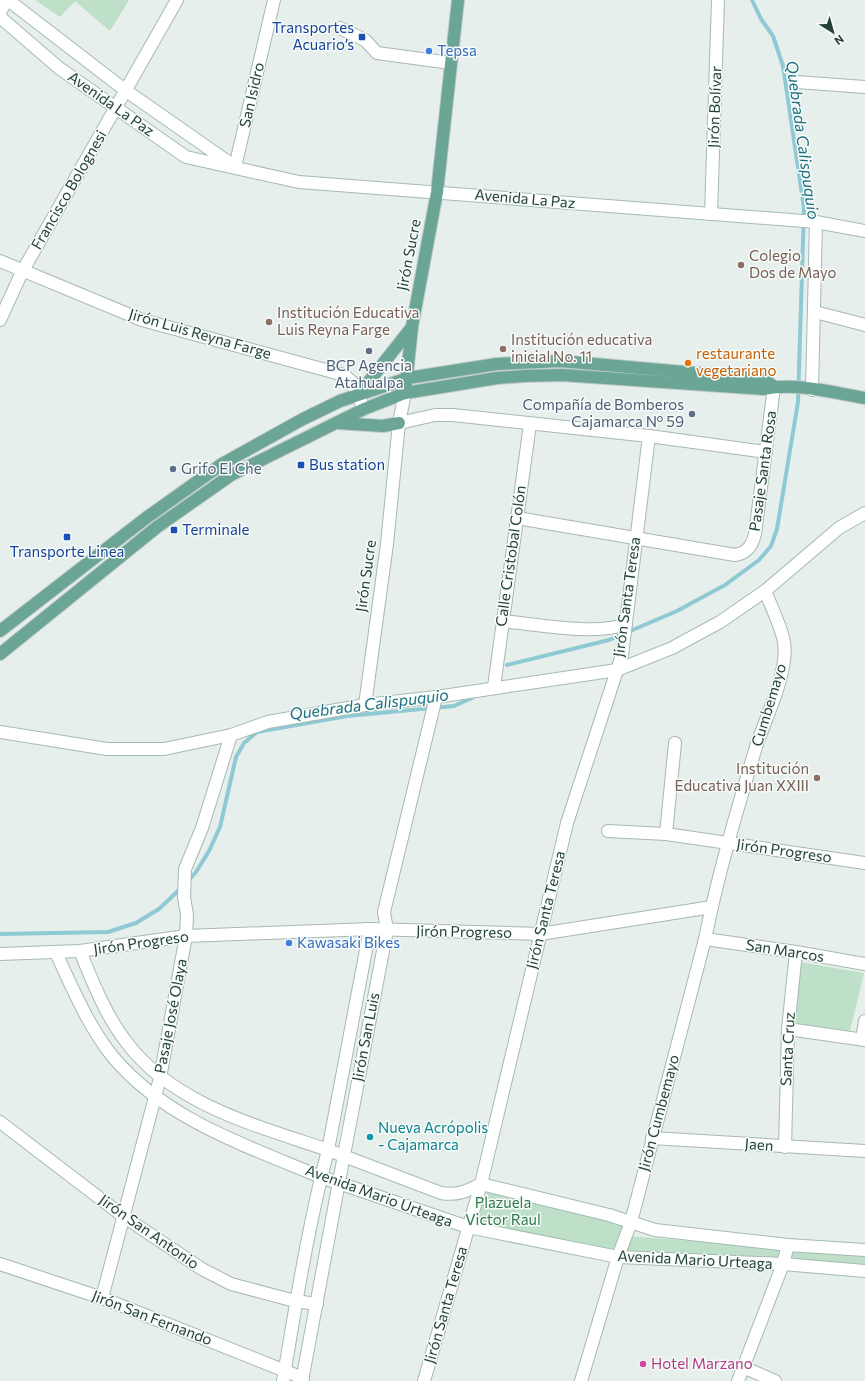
<svg xmlns="http://www.w3.org/2000/svg" width="865" height="1381" viewBox="0 0 865 1381" font-family="Commissioner,sans-serif">
	<style>
		.green { fill: #bfe0c8 }
		.lines { fill: none; stroke-linecap: round; stroke-linejoin: round }
		.stream { stroke: #8ec9d4; stroke-width: 4 }
		.street-casing { stroke: #a8b8b2; stroke-width: 14 }
		.secondary-casing { stroke: #a4bbb3; stroke-width: 14 }
		.primary-casing { stroke: #c2cac8; stroke-width: 14 }
		.street { stroke: #fff; stroke-width: 12 }
		.secondary { stroke: #fff; stroke-width: 12 }
		.primary { stroke: #6aa596; stroke-width: 12 }
		.transit-dot { fill: #1a4fb4; stroke: #f7fbf9; stroke-width: 1.5 }
		.shop-dot { fill: #3f7fe0; stroke: #f7fbf9; stroke-width: 1.5 }
		.education-dot { fill: #8d6e63; stroke: #f7fbf9; stroke-width: 1.5 }
		.service-dot { fill: #5c6f8a; stroke: #f7fbf9; stroke-width: 1.5 }
		.food-dot { fill: #e8710a; stroke: #f7fbf9; stroke-width: 1.5 }
		.culture-dot { fill: #0f9aa8; stroke: #f7fbf9; stroke-width: 1.5 }
		.hotel-dot { fill: #d1479c; stroke: #f7fbf9; stroke-width: 1.5 }
		.labels { text-anchor: middle; stroke-width: 3; stroke-linejoin: round; paint-order: stroke }
		.transit-label { font-size: 15px; fill: #164399; stroke: #f7fbf9; text-anchor: start }
		.shop-label { font-size: 15px; fill: #366cbe; stroke: #f7fbf9; text-anchor: start }
		.street-label { font-size: 15px; fill: #24423a; stroke: #f7fbf9 }
		.education-label { font-size: 15px; fill: #785e54; stroke: #f7fbf9; text-anchor: start }
		.food-label { font-size: 15px; fill: #c56008; stroke: #f7fbf9; text-anchor: start }
		.service-label { font-size: 15px; fill: #4e5e75; stroke: #f7fbf9 }
		.culture-label { font-size: 15px; fill: #0d838f; stroke: #f7fbf9; text-anchor: start }
		.park-label { font-size: 15px; fill: #2d7a4b; stroke: #f7fbf9 }
		.hotel-label { font-size: 15px; fill: #b23c85; stroke: #f7fbf9; text-anchor: start }
		.water-label { font-size: 16px; font-style: italic; fill: #1c6f80; stroke: #f7fbf9 }
	</style>
	<rect width="100%" height="100%" fill="#e6efeb"/>
	<g class="green">
		<path d="M35 0H129L110 31 75 1 60 17Z"/>
		<path d="M800 962 864 973 850 1031 795 1025Z"/>
		<path d="M490 1185 624 1225 610 1259 474 1226Z"/>
		<path d="M627 1236 783 1248 780 1260 624 1254Z"/>
		<path d="M791 1249 865 1254V1267L787 1262Z"/>
	</g>
	<g class="lines">
		<g class="stream">
			<path d="M507 665 609 640 677 611 725 585 759 560 771 546 777 529 798 402 804 208 783 66 773 36 761 19 752 0"/>
			<path d="M187 882 196 872 209 851 220 827 236 757 244 743 257 732 347 716 454 706 472 698"/>
			<path d="M0 934 108 932 136 923 159 909 181 888"/>
		</g>
		<g class="street-casing">
			<g id="street">
				<path d="M0 12 7 0"/>
				<path d="M340 28 365 40 377 53 451 63"/>
				<path d="M797 82 865 87"/>
				<path d="M235 167 274 0"/>
				<path d="M711 214 718 0"/>
				<path d="M0 261 142 320 344 375 352 382 364 409"/>
				<path d="M815 312 865 325"/>
				<path d="M0 320 22 272 177 0"/>
				<path d="M812 390 816 222"/>
				<path d="M399 423 435 415H453L649 436 766 452"/>
				<path d="M517 518 735 555C747 553 752 546 755 534L774 387"/>
				<path d="M502 621C536 624 596 636 626 624"/>
				<path d="M494 687 530 424"/>
				<path d="M365 705 387 544 399 423 405 393"/>
				<path d="M608 831 666 834 865 863"/>
				<path d="M666 834 675 743"/>
				<path d="M705 939 796 952 865 964"/>
				<path d="M80 951C93 983 106 1016 127 1043 174 1105 258 1126 328 1150L370 929"/>
				<path d="M56 953C73 989 88 1026 113 1057 166 1120 247 1146 321 1177"/>
				<path d="M0 954 80 951 186 936 370 929 540 934 712 907"/>
				<path d="M788 1029 865 1040"/>
				<path d="M862 1039 865 1021"/>
				<path d="M0 1122 123 1216 202 1269 231 1284 295 1301 317 1304"/>
				<path d="M652 1138 865 1151"/>
				<path d="M785 1147 788 1029 796 952"/>
				<path d="M344 1155 387 930 384 912 436 697"/>
				<path d="M0 1264 102 1298 303 1378"/>
				<path d="M102 1298 160 1078 186 936 187 915 184 897 185 869 202 828 231 735"/>
				<path d="M743 1367 775 1381"/>
				<path d="M424 1381 481 1184 567 823 622 655 649 436"/>
				<path d="M581 1381 618 1257 631 1222 705 939C718 874 737 810 756 747 765 719 789 672 784 642 781 626 771 606 765 591"/>
				<path d="M738 1381 783 1264 788 1245"/>
			</g>
		</g>
		<g class="secondary-casing">
			<g id="secondary">
				<path d="M8 0 125 90 231 164"/>
				<path d="M0 17 59 68 186 157 299 182 816 222 865 231"/>
				<path d="M0 732 107 749H164L231 735 268 722 365 705 436 697 617 670 672 648 720 622 765 591 839 528 865 513"/>
				<path d="M321 1177 468 1227 618 1257 783 1264 865 1271"/>
				<path d="M283 1381C296 1304 308 1226 328 1150L441 1193C457 1196 467 1191 481 1184L609 1215 655 1230 788 1245 865 1250"/>
				<path d="M302 1381 344 1155"/>
			</g>
		</g>
		<g class="primary-casing">
			<g id="primary">
				<path d="M406 384 412 327 437 192 458 0"/>
				<path d="M359 394 412 327"/>
				<path d="M337 423 383 426 399 423"/>
				<path d="M0 631 146 518 222 464 303 419 340 401 408 378 497 364 560 361 764 379 774 387"/>
				<path d="M0 654 157 527 231 475 364 409 405 393 497 378 524 376 562 375 764 389C796 382 833 393 865 398"/>
			</g>
		</g>
		<use href="#street" class="street"/>
		<use href="#secondary" class="secondary"/>
		<use href="#primary" class="primary"/>
	</g>
	<g class="transit-dot">
		<rect x="358" y="33" width="8" height="8" rx="2"/>
		<rect x="297" y="461" width="8" height="8" rx="2"/>
		<rect x="170" y="526" width="8" height="8" rx="2"/>
		<rect x="63" y="533" width="8" height="8" rx="2"/>
	</g>
	<g class="shop-dot">
		<circle cx="429" cy="51" r="4"/>
		<circle cx="289" cy="943" r="4"/>
	</g>
	<g class="education-dot">
		<circle cx="741" cy="265" r="4"/>
		<circle cx="269" cy="322" r="4"/>
		<circle cx="503" cy="349" r="4"/>
		<circle cx="817" cy="778" r="4"/>
	</g>
	<g class="service-dot">
		<circle cx="369" cy="351" r="4"/>
		<circle cx="692" cy="414" r="4"/>
		<circle cx="173" cy="469" r="4"/>
	</g>
	<circle class="food-dot" cx="688" cy="363" r="4"/>
	<circle class="culture-dot" cx="370" cy="1137" r="4"/>
	<circle class="hotel-dot" cx="643" cy="1364" r="4"/>
	<g class="labels">
		<g class="transit-label">
			<text x="354" y="33" text-anchor="end">Transportes<tspan x="354" dy="17">Acuario’s</tspan></text>
			<text x="309" y="470">Bus station</text>
			<text x="182" y="535">Terminale</text>
			<text x="67" y="557" text-anchor="middle">Transporte Linea</text>
		</g>
		<g class="shop-label">
			<text x="437" y="56">Tepsa</text>
			<text x="297" y="948">Kawasaki Bikes</text>
		</g>
		<g class="street-label">
			<text transform="translate(252 95) rotate(-77)" y="5">San Isidro</text>
			<text transform="translate(111 104) rotate(35)" y="5">Avenida La Paz</text>
			<text transform="translate(715 107) rotate(-88)" y="5">Jirón Bolívar</text>
			<text transform="translate(69 190) rotate(-60)" y="5">Francisco Bolognesi</text>
			<text transform="translate(525 199) rotate(5)" y="5">Avenida La Paz</text>
			<text transform="translate(409 255) rotate(-79)" y="5">Jirón Sucre</text>
			<text transform="translate(200 334) rotate(16)" y="5">Jirón Luis Reyna Farge</text>
			<text transform="translate(763 471) rotate(-82)" y="5">Pasaje Santa Rosa</text>
			<text transform="translate(511 556) rotate(-82)" y="5">Calle Cristobal Colón</text>
			<text transform="translate(366 576) rotate(-82)" y="5">Jirón Sucre</text>
			<text transform="translate(627 597) rotate(-82)" y="5">Jirón Santa Teresa</text>
			<text transform="translate(769 705) rotate(-73)" y="5">Cumbemayo</text>
			<text transform="translate(784 851) rotate(8)" y="5">Jirón Progreso</text>
			<text transform="translate(546 910) rotate(-76)" y="5">Jirón Santa Teresa</text>
			<text transform="translate(464 932) rotate(1)" y="5">Jirón Progreso</text>
			<text transform="translate(141 943) rotate(-8)" y="5">Jirón Progreso</text>
			<text transform="translate(785 951) rotate(9)" y="5">San Marcos</text>
			<text transform="translate(171 1016) rotate(-79)" y="5">Pasaje José Olaya</text>
			<text transform="translate(366 1037) rotate(-79)" y="5">Jirón San Luis</text>
			<text transform="translate(788 1049) rotate(-87)" y="5">Santa Cruz</text>
			<text transform="translate(659 1113) rotate(-75)" y="5">Jirón Cumbemayo</text>
			<text transform="translate(759 1145) rotate(4)" y="5">Jaen</text>
			<text transform="translate(379 1196) rotate(20)" y="5">Avenida Mario Urteaga</text>
			<text transform="translate(149 1232) rotate(35)" y="5">Jirón San Antonio</text>
			<text transform="translate(695 1260) rotate(3)" y="5">Avenida Mario Urteaga</text>
			<text transform="translate(446 1305) rotate(-74)" y="5">Jirón Santa Teresa</text>
			<text transform="translate(152 1318) rotate(21)" y="5">Jirón San Fernando</text>
		</g>
		<g class="education-label">
			<text x="749" y="261">Colegio<tspan x="749" dy="17">Dos de Mayo</tspan></text>
			<text x="277" y="318">Institución Educativa<tspan x="277" dy="17">Luis Reyna Farge</tspan></text>
			<text x="511" y="345">Institución educativa<tspan x="511" dy="17">inicial No. 11</tspan></text>
			<text x="809" y="774" text-anchor="end">Institución<tspan x="809" dy="17">Educativa Juan XXIII</tspan></text>
		</g>
		<g class="food-label">
			<text x="696" y="359">restaurante<tspan x="696" dy="17">vegetariano</tspan></text>
		</g>
		<g class="service-label">
			<text x="369" y="371">BCP Agencia<tspan x="369" dy="17">Atahualpa</tspan></text>
			<text x="684" y="410" text-anchor="end">Compañía de Bomberos<tspan x="684" dy="17">Cajamarca Nº 59</tspan></text>
			<text x="181" y="474" text-anchor="start">Grifo El Che</text>
		</g>
		<g class="culture-label">
			<text x="378" y="1133">Nueva Acrópolis<tspan x="378" dy="17">- Cajamarca</tspan></text>
		</g>
		<g class="park-label">
			<text x="503" y="1208">Plazuela<tspan x="503" dy="17">Victor Raul</tspan></text>
		</g>
		<g class="hotel-label">
			<text x="651" y="1369">Hotel Marzano</text>
		</g>
		<g class="water-label">
			<text transform="translate(803 140) rotate(82)" y="6">Quebrada Calispuquio</text>
			<text transform="translate(369 704) rotate(-7)" y="6">Quebrada Calispuquio</text>
		</g>
	</g>
	<g transform="translate(833 32) rotate(143)" stroke="#f7fbf9" stroke-width="3" paint-order="stroke">
	<path d="M0-3L7 15L0 10L-7 15Z" fill="#24423a"/>
	<text y="-6" font-size="11" font-weight="bold" text-anchor="middle" fill="#24423a">N</text>
	</g>
</svg>
